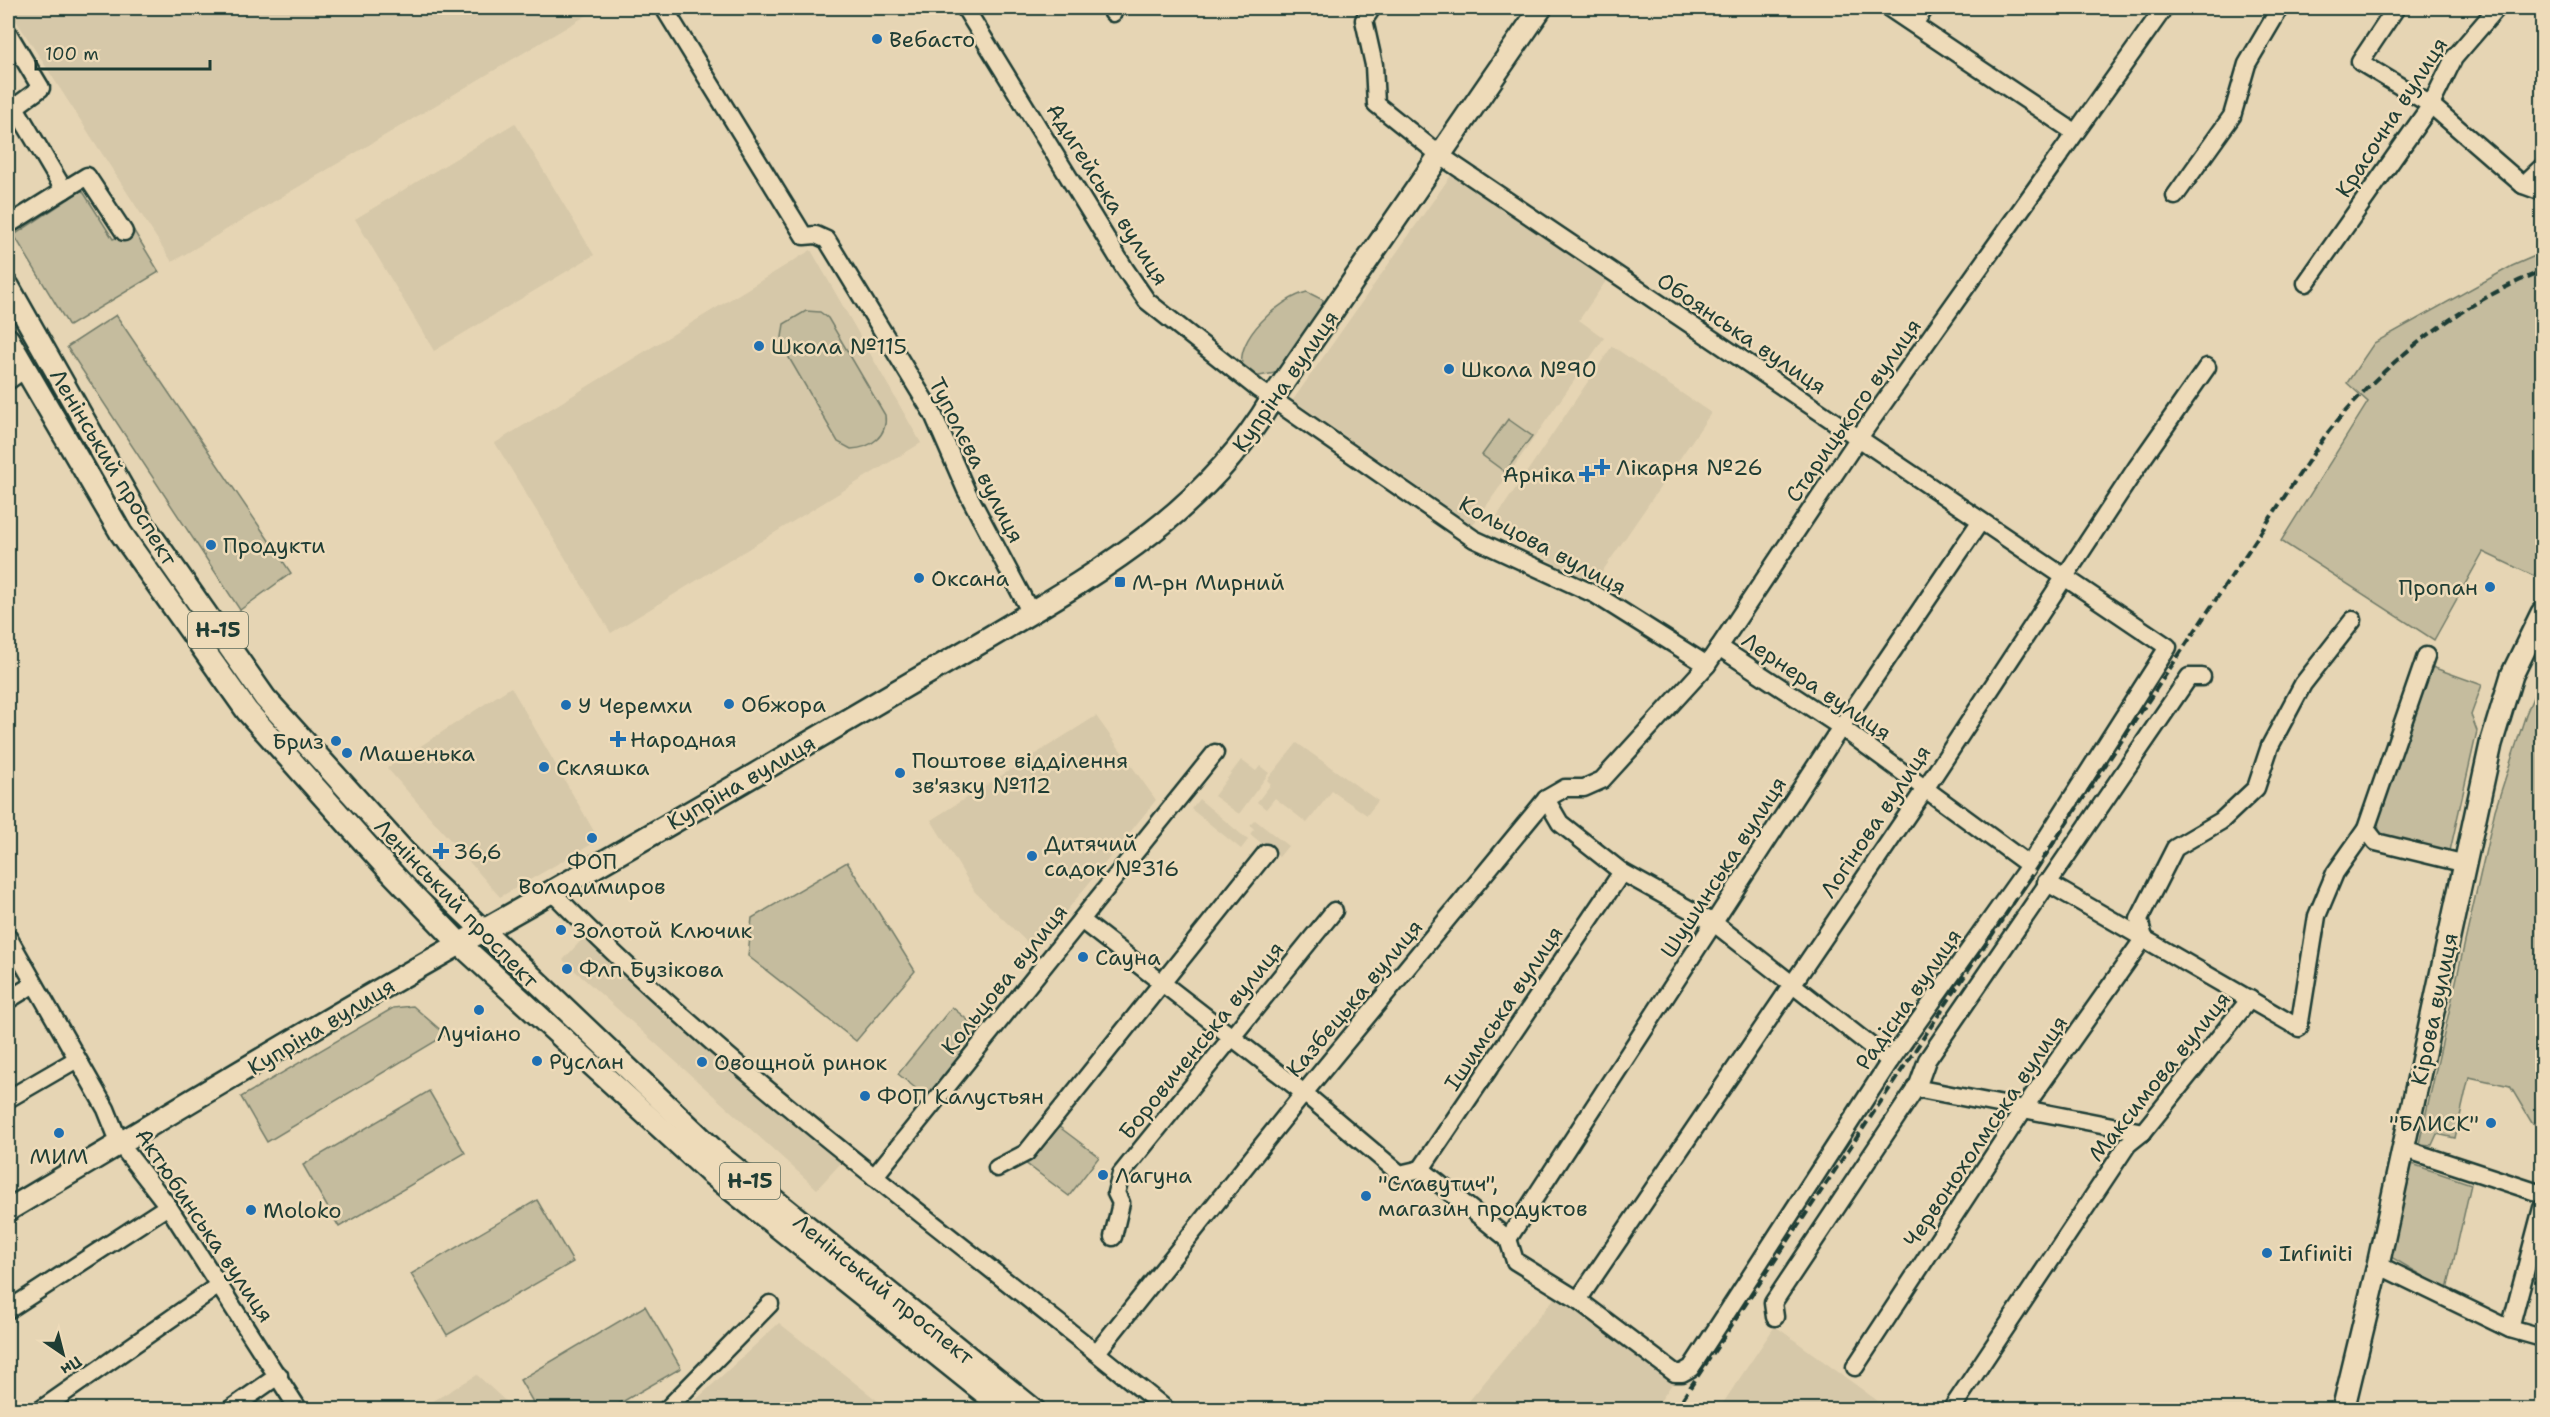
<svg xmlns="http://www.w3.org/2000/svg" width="2550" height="1417" viewBox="0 0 2550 1417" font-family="'Shantell Sans',sans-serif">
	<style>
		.built { fill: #d6c8a9 }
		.green { fill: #c5bc9e; stroke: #727c69; stroke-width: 1.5 }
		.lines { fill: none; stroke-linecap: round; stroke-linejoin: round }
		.minor-casing { stroke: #1f3d34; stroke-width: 21 }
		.major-casing { stroke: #1f3d34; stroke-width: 26 }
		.minor { stroke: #eedbb9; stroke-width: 16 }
		.major { stroke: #eedbb9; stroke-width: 21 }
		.rail { stroke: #1f3d34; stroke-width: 4; stroke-dasharray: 9 4.5; stroke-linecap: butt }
		.poi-dot { fill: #1f6fb2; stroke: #eedbb9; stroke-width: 2 }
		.labels { text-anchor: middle; stroke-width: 5; stroke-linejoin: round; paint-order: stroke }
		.shield { fill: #eedbb9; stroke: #5d6c5c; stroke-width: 1.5 }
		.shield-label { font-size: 21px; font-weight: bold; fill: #1f3d34 }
		.poi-label { font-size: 22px; fill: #1f3d34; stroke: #eedbb9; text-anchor: start }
		.street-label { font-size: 22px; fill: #1f3d34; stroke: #eedbb9 }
	</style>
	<rect width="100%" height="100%" fill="#e6d5b4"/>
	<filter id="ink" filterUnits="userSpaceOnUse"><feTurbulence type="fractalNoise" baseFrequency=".0167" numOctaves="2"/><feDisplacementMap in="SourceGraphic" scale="12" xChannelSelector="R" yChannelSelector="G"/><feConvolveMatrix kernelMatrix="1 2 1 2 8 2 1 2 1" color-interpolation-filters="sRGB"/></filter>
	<g filter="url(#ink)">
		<g class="built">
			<path d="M8 8H599L172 262Z"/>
			<path d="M515 123 594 255 434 351 355 219Z"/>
			<path d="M1454 171 1608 278 1579 320 1604 338 1473 525 1293 400Z"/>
			<path d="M811 250 921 443 611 633 495 443Z"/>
			<path d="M1612 346 1711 413 1591 588 1493 522Z"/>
			<path d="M511 687 599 840 500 897 387 768Z"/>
			<path d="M1096 716 1156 800 1035 950 975 892 931 820Z"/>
			<path d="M1297 743 1378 801 1367 815 1332 791 1307 823 1275 798 1266 809 1257 802 1271 784 1267 780Z"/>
			<path d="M1241 760 1256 771 1260 766 1269 773 1239 814 1214 796Z"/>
			<path d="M1199 799 1248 840 1241 849 1191 809Z"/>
			<path d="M1255 820 1288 846 1279 857 1250 834 1254 829 1250 825Z"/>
			<path d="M587 934 841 1163 817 1189 563 960Z"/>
			<path d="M1558 1294 1674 1381 1655 1409 1480 1410 1469 1401Z"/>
			<path d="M779 1323 888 1409H686Z"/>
			<path d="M1775 1326 1882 1404 1877 1409H1719Z"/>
			<path d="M477 1375 514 1409H420Z"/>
		</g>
		<g class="green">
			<path d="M82 190 113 239 134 231 159 272 69 326 14 235Z"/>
			<path d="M2542 253V560L2534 576 2483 552 2434 640 2281 541 2368 402 2347 383 2374 343 2512 266Z"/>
			<path d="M1307 292 1323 300V306L1280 368 1275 373 1254 377 1243 369C1233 339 1281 298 1307 292Z"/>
			<path d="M806 311 820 312 828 318 885 415C888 436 871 448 851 449L838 442 781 344 784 324Z"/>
			<path d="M116 315 291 573 240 610 67 347Z"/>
			<path d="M1508 419 1532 436 1505 472 1482 455Z"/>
			<path d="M2432 667 2482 685 2471 715 2477 731 2450 851 2379 835 2378 817Z"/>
			<path d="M2542 676V1125L2532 1123 2510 1086 2469 1077 2455 1138 2437 1134 2432 1145 2419 1144 2495 810 2526 714Z"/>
			<path d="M847 862 915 971 856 1041 748 956 752 918Z"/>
			<path d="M413 1006 446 1035 267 1142 241 1097 393 1008Z"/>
			<path d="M952 1007 983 1033 929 1099 898 1074Z"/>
			<path d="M429 1091 465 1153 339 1227 303 1165Z"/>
			<path d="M1054 1123 1099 1157 1069 1196 1024 1162Z"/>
			<path d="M2412 1164 2471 1184 2447 1290 2391 1257Z"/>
			<path d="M537 1200 573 1262 447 1335 411 1274Z"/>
			<path d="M645 1306 681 1368 610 1409H537L520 1380Z"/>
		</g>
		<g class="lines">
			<g class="minor-casing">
				<g id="minor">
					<path d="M664 8 804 236 816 235 827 240 933 414 966 490 1031 613"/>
					<path d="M965 8 1125 269 1147 301 1258 389 1474 539 1596 595 1707 665"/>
					<path d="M1110 8 1113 13"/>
					<path d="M1889 8 2074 132"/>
					<path d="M2396 8 2360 62 2431 105 2523 185 2542 192"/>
					<path d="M1914 24 1925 8"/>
					<path d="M8 33 41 88 15 107 64 190 8 225"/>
					<path d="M2523 185 2542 167"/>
					<path d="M64 190 87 176 124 232"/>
					<path d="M2175 196 2232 116 2247 64 2280 8"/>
					<path d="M2306 283 2431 105 2454 58 2497 8"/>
					<path d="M8 381 25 369"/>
					<path d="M1719 647 1841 727 2029 865 2026 870"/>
					<path d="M1546 799 1560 823 1622 872 1714 923 1890 1061"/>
					<path d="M2366 829 2376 842 2466 864"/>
					<path d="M2046 882 2299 1028 2317 916 2335 873 2366 829 2426 656"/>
					<path d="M553 893C740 1084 960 1240 1167 1410"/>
					<path d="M1081 920 1304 1093 1400 1174 1421 1169 1508 1239 1515 1261 1578 1300 1675 1373H1682L1691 1368 1890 1061 2026 870 2168 647 1441 156 1376 104 1374 65 1364 20 1372 8"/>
					<path d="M8 937 106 1109 120 1144 168 1206 299 1410"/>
					<path d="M8 1000 34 984"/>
					<path d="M1915 1088 2143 1132"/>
					<path d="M8 1099 77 1059"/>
					<path d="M2402 1148 2542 1194"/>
					<path d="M997 1168 1026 1153 1266 853"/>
					<path d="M1421 1169 1622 872"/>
					<path d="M874 1177 1215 753"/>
					<path d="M1113 1237 1121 1203 1116 1193 1121 1174 1334 911"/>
					<path d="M1508 1239 1841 727 1980 522"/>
					<path d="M2378 1265 2510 1329 2542 1338"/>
					<path d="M1578 1300 1925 789 2137 467 2207 367"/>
					<path d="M8 1310 168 1206"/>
					<path d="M1775 1317 1773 1303 1918 1085 1927 1060 2189 677H2202"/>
					<path d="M2510 1329 2542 1208"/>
					<path d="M1097 1352 1304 1093 1546 799 1565 788H1584L1602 780 1707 665 1858 439 2164 8"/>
					<path d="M1855 1367 2029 1101 2144 938 2139 919 2175 848 2221 821 2256 788 2270 746 2303 684 2353 620"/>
					<path d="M40 1410 219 1285"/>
					<path d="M229 1410 279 1375"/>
					<path d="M666 1410 770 1304"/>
					<path d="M1951 1410 2128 1144 2143 1132 2250 999"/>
				</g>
			</g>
			<g class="major-casing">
				<g id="major">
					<path d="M8 286 141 521 265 698 428 878 721 1157 1034 1410"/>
					<path d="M8 339 121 533 247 711 389 870 460 944 708 1171 1006 1410"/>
					<path d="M8 1210C138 1133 268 1054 400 978 529 904 660 831 788 755 854 716 919 678 985 640 1096 574 1204 514 1272 399L1541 8"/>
					<path d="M2343 1410 2378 1265 2491 744 2512 675 2542 613"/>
				</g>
			</g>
			<use href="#minor" class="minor"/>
			<use href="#major" class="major"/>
			<path class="rail" d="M1675 1410 2325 436C2382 363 2457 305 2542 271"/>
		</g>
	</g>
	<g class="poi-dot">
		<circle cx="877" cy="39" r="6"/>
		<circle cx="759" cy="346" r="6"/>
		<circle cx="1449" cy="369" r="6"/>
		<path d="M1599 458h6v6h6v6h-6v6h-6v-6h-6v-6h6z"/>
		<path d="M1584 465h6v6h6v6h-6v6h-6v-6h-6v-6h6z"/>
		<circle cx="211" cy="545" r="6"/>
		<circle cx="919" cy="578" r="6"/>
		<rect x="1114" y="576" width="12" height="12" rx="3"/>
		<circle cx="2490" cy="587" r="6"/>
		<circle cx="729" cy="704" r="6"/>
		<circle cx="566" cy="705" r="6"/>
		<path d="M615 730h6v6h6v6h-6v6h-6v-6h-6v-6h6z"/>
		<circle cx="336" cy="741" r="6"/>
		<circle cx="347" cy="753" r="6"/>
		<circle cx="544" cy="767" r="6"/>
		<circle cx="900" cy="773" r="6"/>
		<circle cx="592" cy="838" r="6"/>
		<path d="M438 842h6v6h6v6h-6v6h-6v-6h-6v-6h6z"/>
		<circle cx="1032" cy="856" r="6"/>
		<circle cx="561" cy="930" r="6"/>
		<circle cx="1083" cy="957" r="6"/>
		<circle cx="567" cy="969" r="6"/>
		<circle cx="479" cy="1010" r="6"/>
		<circle cx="537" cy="1061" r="6"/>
		<circle cx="702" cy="1062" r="6"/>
		<circle cx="865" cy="1096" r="6"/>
		<circle cx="2491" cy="1123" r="6"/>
		<circle cx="59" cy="1133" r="6"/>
		<circle cx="1103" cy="1175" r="6"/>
		<circle cx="1366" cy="1196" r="6"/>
		<circle cx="251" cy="1210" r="6"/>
		<circle cx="2267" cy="1253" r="6"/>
	</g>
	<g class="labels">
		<g class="shield">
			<rect x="188" y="612" width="60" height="36" rx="4.5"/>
			<rect x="720" y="1163" width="60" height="36" rx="4.5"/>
		</g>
		<g class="shield-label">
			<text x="218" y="637">Н-15</text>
			<text x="750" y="1188">Н-15</text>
		</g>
		<g class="poi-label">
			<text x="889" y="47">Вебасто</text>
			<text x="771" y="354">Школа №115</text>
			<text x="1461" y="377">Школа №90</text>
			<text x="1616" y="475">Лікарня №26</text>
			<text x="1575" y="482" text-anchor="end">Арніка</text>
			<text x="223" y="553">Продукти</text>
			<text x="931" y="586">Оксана</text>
			<text x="1132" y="590">М-рн Мирний</text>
			<text x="2478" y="595" text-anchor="end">Пропан</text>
			<text x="741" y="712">Обжора</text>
			<text x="578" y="713">У Черемхи</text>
			<text x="630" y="747">Народная</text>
			<text x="324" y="749" text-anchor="end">Бриз</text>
			<text x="359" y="761">Машенька</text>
			<text x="912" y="768">Поштове відділення<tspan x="912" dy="25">зв'язку №112</tspan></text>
			<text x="556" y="775">Скляшка</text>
			<text x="1044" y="851">Дитячий<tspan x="1044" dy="25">садок №316</tspan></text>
			<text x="453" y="859">36,6</text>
			<text x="592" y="869" text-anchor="middle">ФОП<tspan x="592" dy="25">Володимиров</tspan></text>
			<text x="573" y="938">Золотой Ключик</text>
			<text x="1095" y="965">Сауна</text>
			<text x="579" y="977">Флп Бузікова</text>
			<text x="479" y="1041" text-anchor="middle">Лучіано</text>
			<text x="549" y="1069">Руслан</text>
			<text x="714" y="1070">Овощной ринок</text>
			<text x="877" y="1104">ФОП Калустьян</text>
			<text x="2479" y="1131" text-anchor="end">"БЛИСК"</text>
			<text x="59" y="1164" text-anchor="middle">МИМ</text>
			<text x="1115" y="1183">Лагуна</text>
			<text x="1378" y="1191">"Славутич",<tspan x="1378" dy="25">магазин продуктов</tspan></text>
			<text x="263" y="1218">Moloko</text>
			<text x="2279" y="1261">Infiniti</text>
		</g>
		<g class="street-label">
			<text transform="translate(2391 117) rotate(-57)" y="8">Красочна вулиця</text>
			<text transform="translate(1108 194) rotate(58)" y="8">Адигейська вулиця</text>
			<text transform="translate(1742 333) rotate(34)" y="8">Обоянська вулиця</text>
			<text transform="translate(1285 381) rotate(-55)" y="8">Купріна вулиця</text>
			<text transform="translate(1853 410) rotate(-55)" y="8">Старицького вулиця</text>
			<text transform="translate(977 460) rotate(63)" y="8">Туполєва вулиця</text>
			<text transform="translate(114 467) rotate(59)" y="8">Ленінський проспект</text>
			<text transform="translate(1543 545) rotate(28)" y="8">Кольцова вулиця</text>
			<text transform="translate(1817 686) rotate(34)" y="8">Лернера вулиця</text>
			<text transform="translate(741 782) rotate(-30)" y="8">Купріна вулиця</text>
			<text transform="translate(1875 821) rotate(-56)" y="8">Логінова вулиця</text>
			<text transform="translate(1723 867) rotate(-57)" y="8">Шушинська вулиця</text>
			<text transform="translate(457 903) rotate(46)" y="8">Ленінський проспект</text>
			<text transform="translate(1004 979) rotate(-51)" y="8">Кольцова вулиця</text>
			<text transform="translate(1354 998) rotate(-50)" y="8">Казбецька вулиця</text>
			<text transform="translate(1908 999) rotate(-55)" y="8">Радісна вулиця</text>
			<text transform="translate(1503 1008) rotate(-56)" y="8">Ішимська вулиця</text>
			<text transform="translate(2434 1009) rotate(-78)" y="8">Кірова вулиця</text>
			<text transform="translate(321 1026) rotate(-31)" y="8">Купріна вулиця</text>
			<text transform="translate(1201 1040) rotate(-51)" y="8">Боровиченська вулиця</text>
			<text transform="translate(2159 1076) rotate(-51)" y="8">Максимова вулиця</text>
			<text transform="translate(1985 1131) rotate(-56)" y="8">Червонохолмська вулиця</text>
			<text transform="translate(205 1225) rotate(56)" y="8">Актюбинська вулиця</text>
			<text transform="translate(884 1289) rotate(39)" y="8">Ленінський проспект</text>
		</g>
	</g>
	<rect width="2550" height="1417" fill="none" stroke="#eedbb9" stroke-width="30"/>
	<rect x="15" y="15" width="2520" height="1387" fill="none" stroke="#1f3d34" stroke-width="2" filter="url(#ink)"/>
	<g transform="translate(63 1354) rotate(145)" stroke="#eedbb9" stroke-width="4.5" paint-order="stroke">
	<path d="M0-4.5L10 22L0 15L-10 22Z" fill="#1f3d34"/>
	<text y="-9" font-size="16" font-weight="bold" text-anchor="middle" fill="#1f3d34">Пн</text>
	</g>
	<path d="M36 60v9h174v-9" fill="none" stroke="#1f3d34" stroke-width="3"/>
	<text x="45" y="60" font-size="18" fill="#1f3d34" stroke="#eedbb9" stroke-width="4.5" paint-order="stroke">100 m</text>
</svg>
